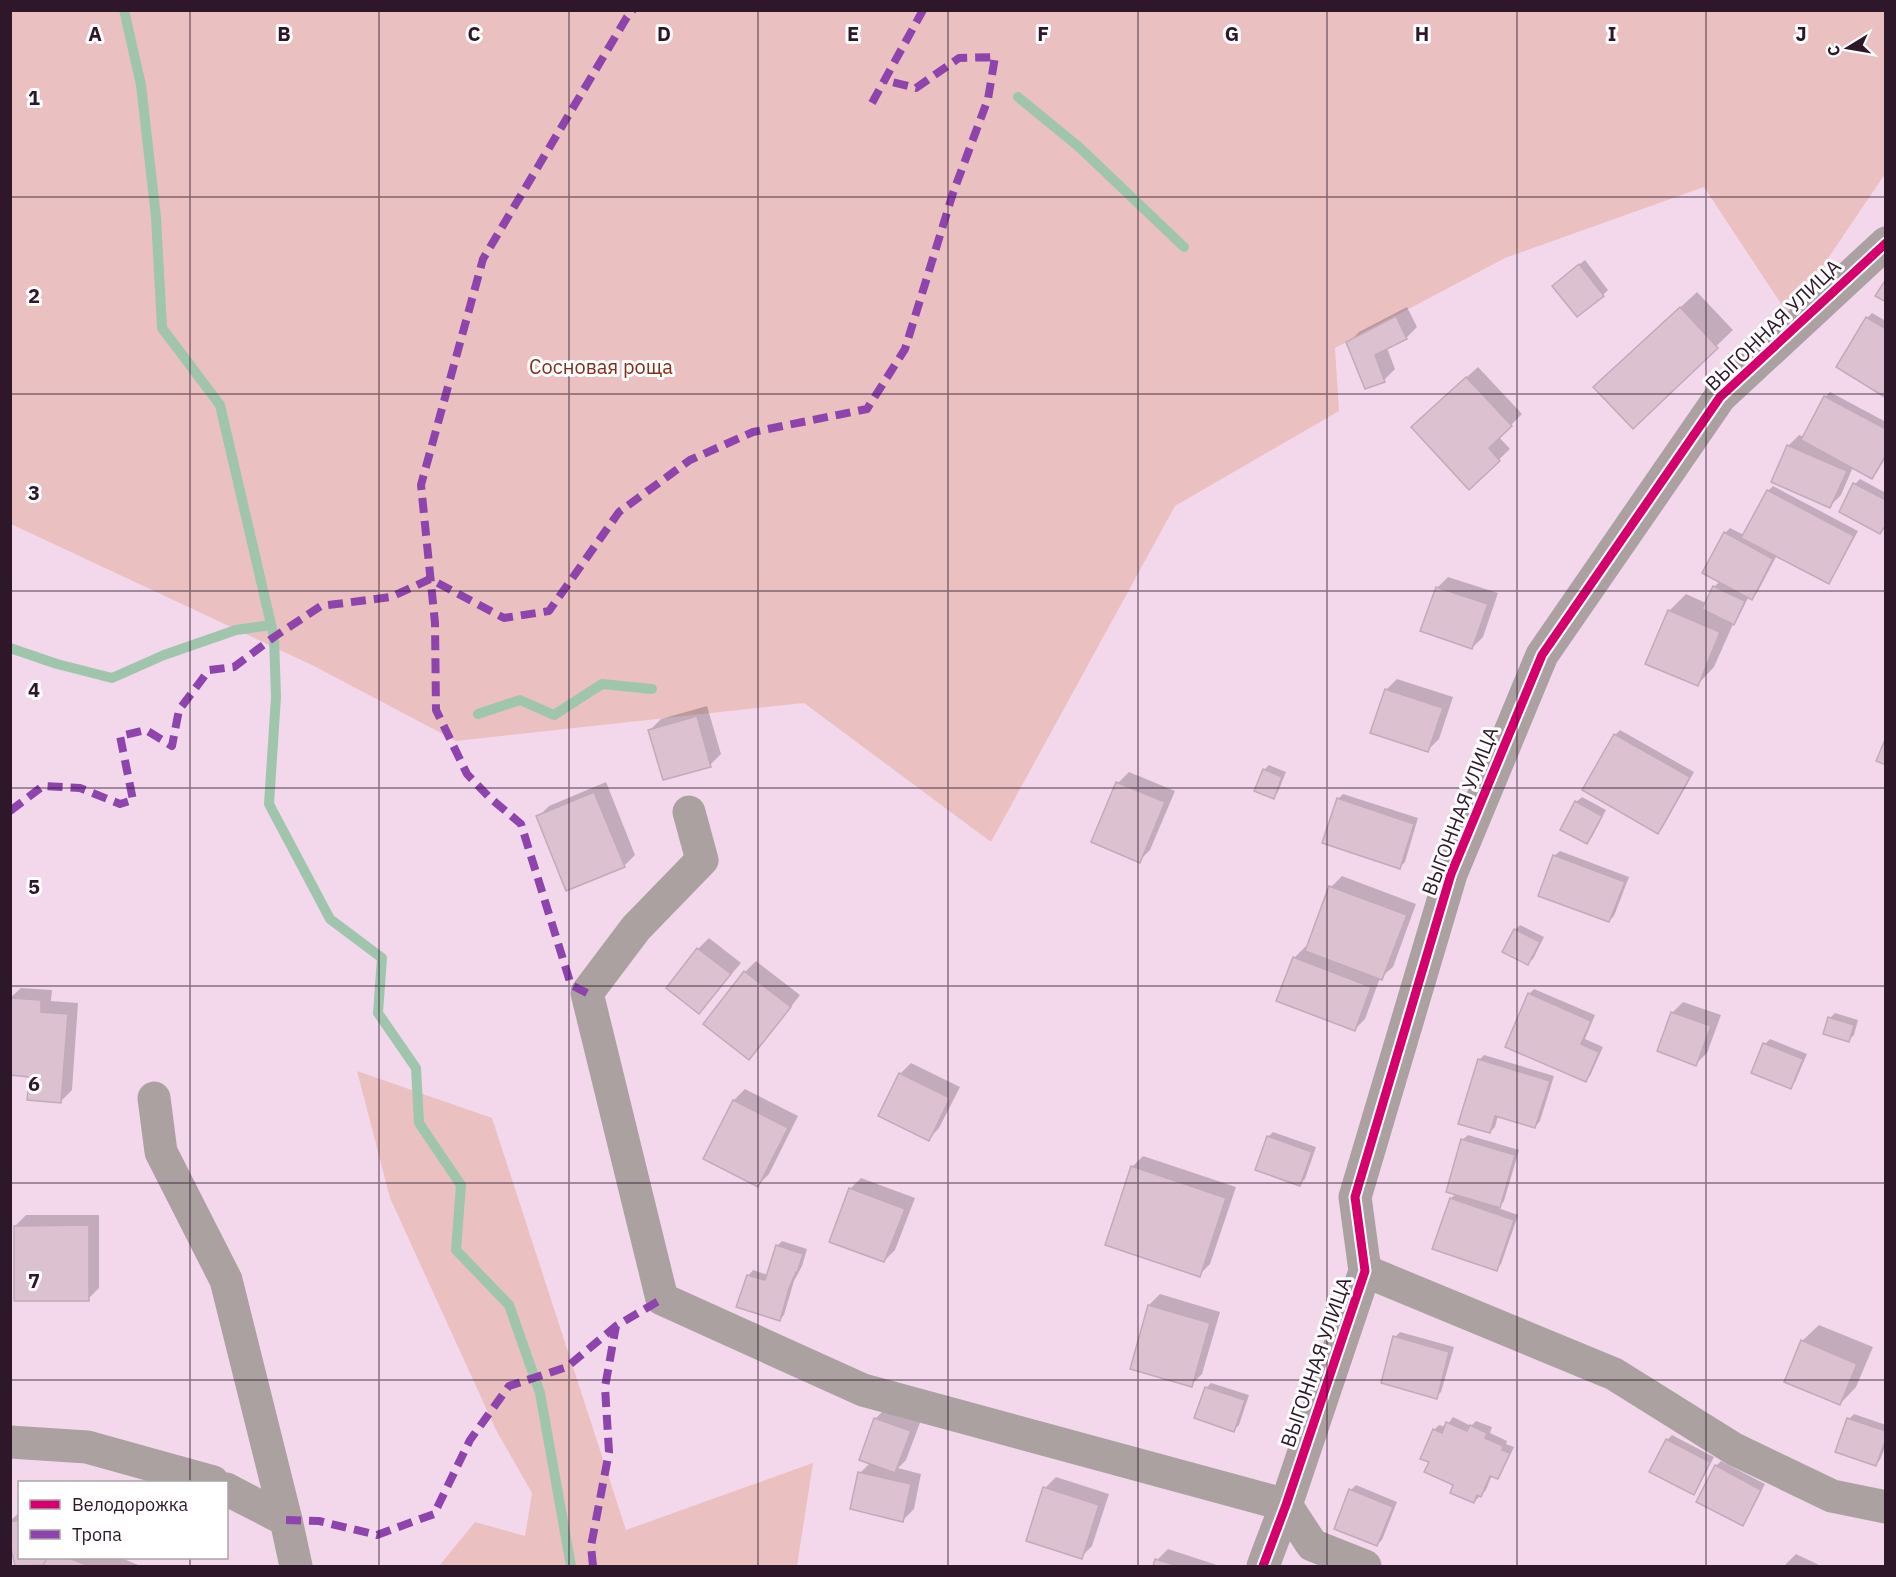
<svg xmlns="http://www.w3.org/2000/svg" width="1896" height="1577" viewBox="0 0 1896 1577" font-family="'IBM Plex Sans',sans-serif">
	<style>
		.green { fill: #ebc0c1 }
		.shadow { fill: #0003 }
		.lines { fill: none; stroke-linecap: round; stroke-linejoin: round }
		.stream { stroke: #9fc6ad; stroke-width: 10 }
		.building { fill: #dcc1d0; stroke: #c3aab8; stroke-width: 1.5 }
		.minor { stroke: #aaa1a0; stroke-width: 33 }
		.quiet { stroke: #8e44ad; stroke-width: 8; stroke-dasharray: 15 8; stroke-linecap: butt }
		.cycleway-casing { stroke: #fff; stroke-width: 13 }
		.cycleway { stroke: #d6006c; stroke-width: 9 }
		.grid { fill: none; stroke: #2d1729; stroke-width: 1.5; stroke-opacity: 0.55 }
		.labels { text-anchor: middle; stroke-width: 6; stroke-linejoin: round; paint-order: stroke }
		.street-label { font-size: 20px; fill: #2d1729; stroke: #fff }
		.park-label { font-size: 20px; fill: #832d18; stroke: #fff }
		.grid-label { font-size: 20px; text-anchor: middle; font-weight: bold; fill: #2d1729; stroke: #fff; stroke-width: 6; stroke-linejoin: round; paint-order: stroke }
	</style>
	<rect width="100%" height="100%" fill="#f3d8ec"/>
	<g class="green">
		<path d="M11 11H1885V174L1789 316 1704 187 1505 258 1335 348 1339 411 1175 506 991 842 804 703 456 741 314 666 11 524Z"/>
		<path d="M357 1071 492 1118 626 1530 813 1463 797 1566H439L475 1522 525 1536 532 1493 496 1430 390 1198Z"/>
	</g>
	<g class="shadow">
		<path d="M1585 260 1608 290 1603 295 1559 281Z"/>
		<path d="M1697 292 1733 330 1633 426 1612 371Z"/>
		<path d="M1407 307 1417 327 1406 338 1387 348 1395 369 1384 380 1348 343 1359 332Z"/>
		<path d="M1872 313 1886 321V396L1867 318Z"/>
		<path d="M1478 367 1522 414 1499 437 1510 449 1469 488 1424 416Z"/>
		<path d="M1830 392 1886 422V457L1877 472 1872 477 1853 467 1841 495 1830 506 1788 446 1799 435 1804 437 1825 397Z"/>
		<path d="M1860 479 1886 493V526L1880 532 1855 484Z"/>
		<path d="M1773 486 1858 531 1833 577 1828 582 1777 555 1757 593 1752 598 1749 596 1738 618 1733 624 1714 667 1698 684 1669 611 1686 594 1706 603 1714 587 1720 581 1725 533 1730 528 1744 535 1768 491Z"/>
		<path d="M1448 577 1498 593 1483 637 1472 648 1437 588Z"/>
		<path d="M1397 679 1453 697 1439 739 1428 750 1386 690Z"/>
		<path d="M707 706 721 754 710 765 650 730 661 719Z"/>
		<path d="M1620 730 1694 772 1663 827 1658 832 1615 735Z"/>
		<path d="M1269 765 1286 772 1278 792 1273 797 1264 770Z"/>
		<path d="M1129 772 1175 791 1150 850 1139 861 1093 842 1118 783Z"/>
		<path d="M606 782 635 855 624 866 538 817 549 806Z"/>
		<path d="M1343 794 1418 818 1405 862 1400 867 1338 799Z"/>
		<path d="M1582 797 1606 810 1592 837 1587 842 1576 802Z"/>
		<path d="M1560 851 1629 877 1614 916 1609 921 1554 856Z"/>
		<path d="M1342 876 1416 904 1393 967 1380 978 1365 1019 1354 1030 1294 958 1305 947 1308 948 1331 887Z"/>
		<path d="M1520 925 1544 937 1533 959 1527 964 1515 930Z"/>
		<path d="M709 938 741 963 699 1012 668 987 698 949Z"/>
		<path d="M756 961 800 995 760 1047 749 1058 705 1024 745 972Z"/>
		<path d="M21 988 52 990 51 1001 78 1003 72 1090 61 1101 31 1076 10 1074V998Z"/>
		<path d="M1534 989 1595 1015 1585 1039 1603 1047 1590 1076 1585 1081 1529 994Z"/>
		<path d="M1683 1002 1721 1015 1707 1053 1696 1064 1672 1013Z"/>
		<path d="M1835 1013 1858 1020 1854 1035 1849 1040 1830 1018Z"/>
		<path d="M1770 1039 1807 1054 1795 1082 1790 1087 1765 1044Z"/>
		<path d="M1484 1055 1554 1076 1540 1121 1535 1127 1498 1115 1495 1127 1490 1132 1479 1060Z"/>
		<path d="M911 1063 960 1087 939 1128 929 1139 900 1074Z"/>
		<path d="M745 1089 798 1116 769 1174 758 1185 705 1158 734 1100Z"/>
		<path d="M1273 1132 1316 1147 1305 1179 1300 1184 1268 1137Z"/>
		<path d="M1468 1135 1519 1150 1504 1201 1498 1208 1518 1215 1501 1264 1496 1269 1451 1198 1456 1194 1462 1140Z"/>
		<path d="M1143 1156 1236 1187 1210 1264 1199 1275 1132 1167Z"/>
		<path d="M861 1178 915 1198 895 1250 884 1261 850 1189Z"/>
		<path d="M26 1215H99V1288L88 1299 15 1226Z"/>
		<path d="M782 1241 807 1249 802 1266 794 1281 784 1315 779 1320 748 1276 753 1270 768 1275 777 1246Z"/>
		<path d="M1160 1294 1220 1312 1202 1374 1191 1385 1149 1305Z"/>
		<path d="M1819 1325 1873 1347 1856 1387 1840 1404 1802 1341Z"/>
		<path d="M1400 1332 1454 1347 1441 1392 1436 1397 1395 1337Z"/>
		<path d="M1211 1383 1249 1395 1239 1425 1234 1430 1206 1388Z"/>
		<path d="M886 1408 921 1420 906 1460 898 1468 921 1474 914 1509 903 1520 860 1473 870 1463 875 1419Z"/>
		<path d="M1854 1414 1886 1425V1445L1880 1460 1875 1465 1849 1419Z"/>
		<path d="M1453 1417 1471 1426 1476 1421 1492 1427 1490 1433 1507 1441 1506 1444 1514 1447 1502 1472 1497 1478 1492 1475 1486 1490 1474 1502 1431 1461 1434 1430 1439 1425 1446 1427Z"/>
		<path d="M1672 1435 1714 1457 1698 1488 1693 1494 1667 1440Z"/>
		<path d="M1721 1461 1765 1484 1747 1519 1742 1524 1716 1466Z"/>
		<path d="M1056 1477 1109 1494 1092 1546 1081 1557 1028 1540 1045 1488Z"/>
		<path d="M1356 1485 1397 1502 1382 1540 1377 1545 1351 1490Z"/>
		<path d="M20 1512V1558H121L141 1566H45L49 1558 43 1564 29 1566H17L10 1537V1521Z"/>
		<path d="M1168 1549 1220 1566H1155L1157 1560Z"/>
		<path d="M1796 1554 1821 1566H1784Z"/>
	</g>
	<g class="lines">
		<g class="stream">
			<path d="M124 10 141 85 156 217 162 328 220 405 274 637 276 697 269 804 330 919 382 958 378 1013 416 1068 419 1123 461 1185 456 1250 509 1305 540 1393 571 1566"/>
			<path d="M1018 97 1079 147 1184 247"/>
			<path d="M10 648 57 664 112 678 164 655 236 630 271 625"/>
			<path d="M478 714 520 700 554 715 602 684 652 689"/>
		</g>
	</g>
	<g class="building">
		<path d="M1579 264 1604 296 1577 317 1552 286Z"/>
		<path d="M1886 279V302L1875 296Z"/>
		<path d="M1680 307 1718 348 1633 429 1593 387Z"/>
		<path d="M1396 316 1407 339 1375 355 1385 382 1365 389 1346 342Z"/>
		<path d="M1866 317 1886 329V398L1836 367Z"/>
		<path d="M1466 377 1512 426 1489 448 1500 461 1469 490 1411 427Z"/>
		<path d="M1824 396 1886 429V455L1872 479 1801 440Z"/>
		<path d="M1787 445 1847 471 1830 508 1771 482Z"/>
		<path d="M1853 483 1886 500V524L1880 534 1839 512Z"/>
		<path d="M1767 490 1854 536 1829 584 1741 538Z"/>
		<path d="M1724 532 1773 559 1752 600 1702 573Z"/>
		<path d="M1713 586 1745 601 1734 625 1702 609Z"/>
		<path d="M1436 587 1488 604 1472 649 1420 631Z"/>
		<path d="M1668 610 1720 632 1698 686 1645 664Z"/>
		<path d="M1385 689 1443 708 1428 752 1370 733Z"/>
		<path d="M697 716 711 767 663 780 648 730Z"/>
		<path d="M1614 734 1690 777 1658 834 1582 790Z"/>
		<path d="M1886 737V765L1876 761Z"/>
		<path d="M1263 769 1282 777 1274 799 1254 791Z"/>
		<path d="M1116 782 1165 802 1140 863 1091 842Z"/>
		<path d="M594 792 625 867 566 891 536 816Z"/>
		<path d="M1337 798 1414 824 1400 869 1322 843Z"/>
		<path d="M1575 801 1602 816 1587 844 1560 830Z"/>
		<path d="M1553 855 1625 882 1609 922 1538 896Z"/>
		<path d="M1329 886 1407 915 1382 980 1305 951Z"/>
		<path d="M1514 929 1540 942 1528 965 1502 952Z"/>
		<path d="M697 948 731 974 699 1014 666 988Z"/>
		<path d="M1293 957 1371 987 1355 1031 1276 1001Z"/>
		<path d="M744 971 791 1007 749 1060 703 1024Z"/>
		<path d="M1528 993 1591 1021 1581 1044 1599 1052 1586 1082 1505 1047Z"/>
		<path d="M10 998 41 1000V1012L68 1014 61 1103 27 1100 29 1077 10 1075Z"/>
		<path d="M1671 1012 1711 1026 1696 1066 1657 1051Z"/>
		<path d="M1828 1017 1854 1025 1849 1042 1823 1034Z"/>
		<path d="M1763 1043 1803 1059 1791 1089 1751 1073Z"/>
		<path d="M1478 1059 1550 1081 1535 1128 1495 1116 1490 1133 1458 1124Z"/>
		<path d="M899 1073 950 1098 929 1141 878 1116Z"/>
		<path d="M733 1100 788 1128 758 1187 703 1159Z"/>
		<path d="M1267 1136 1312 1152 1300 1186 1255 1170Z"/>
		<path d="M1461 1139 1515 1155 1500 1208 1446 1192Z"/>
		<path d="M1131 1166 1226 1198 1200 1277 1105 1245Z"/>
		<path d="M849 1188 905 1209 884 1262 829 1242Z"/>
		<path d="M1450 1198 1514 1220 1497 1271 1432 1249Z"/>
		<path d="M89 1225V1301H14V1226Z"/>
		<path d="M776 1245 803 1254 797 1273 796 1272 789 1288 780 1321 736 1307 747 1275 765 1280Z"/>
		<path d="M1148 1305 1210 1323 1192 1387 1130 1369Z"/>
		<path d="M1393 1336 1449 1352 1437 1399 1381 1383Z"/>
		<path d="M1801 1340 1857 1364 1840 1405 1784 1382Z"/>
		<path d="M1205 1387 1245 1400 1234 1432 1194 1418Z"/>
		<path d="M874 1418 911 1431 895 1473 859 1460Z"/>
		<path d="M1847 1418 1886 1431V1438L1876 1466 1835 1452Z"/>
		<path d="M1446 1422 1467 1431 1470 1425 1487 1433 1485 1438 1503 1446 1502 1450 1510 1453 1498 1479 1490 1476 1481 1497 1477 1495 1474 1503 1450 1493 1453 1485 1424 1472 1429 1462 1420 1459 1433 1429 1442 1433Z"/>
		<path d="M1666 1439 1710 1462 1694 1495 1649 1472Z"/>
		<path d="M1715 1465 1761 1490 1743 1526 1696 1502Z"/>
		<path d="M858 1472 911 1484 903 1522 850 1509Z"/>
		<path d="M1043 1487 1099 1505 1082 1559 1026 1541Z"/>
		<path d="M1349 1489 1393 1507 1377 1546 1334 1529Z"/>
		<path d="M20 1520V1558H47L44 1565 15 1566 10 1544V1522Z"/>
		<path d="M47 1558H69L89 1566H43Z"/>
		<path d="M1155 1559 1178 1566H1153Z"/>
	</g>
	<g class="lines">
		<g class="minor">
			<path d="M689 812 702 860 636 928 587 993 662 1299 863 1390 1286 1505 1312 1545 1365 1566"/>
			<path d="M154 1098 161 1152 226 1280 286 1520"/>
			<path d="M1365 1271 1614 1374 1734 1449 1832 1496 1886 1507"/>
			<path d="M10 1442 87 1447 213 1482"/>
			<path d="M226 1489 286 1520 296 1566"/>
			<path d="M1263 1566 1286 1505 1365 1271 1355 1197 1451 874 1542 655 1720 397 1886 243"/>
		</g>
		<g class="quiet">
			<path d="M872 103 923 10"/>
			<path d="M10 811 43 786 80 788 120 804 133 800 120 736 146 730 172 746 179 710 209 670 234 667 274 637 321 606 391 597 430 579 504 618 549 611 619 512 690 460 753 432 867 409 905 349 953 193 988 99 995 57 959 58 916 88 884 80"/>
			<path d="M587 993 571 985 521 824 489 797 467 774 436 710 435 623 421 485 483 259 627 17 633 10"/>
			<path d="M286 1520 319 1521 377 1535 434 1514 470 1440 509 1386 567 1367 616 1326"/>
			<path d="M593 1566 591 1546 609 1452 605 1387 616 1326 662 1299"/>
		</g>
		<g class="cycleway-casing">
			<path id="cycleway" d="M1263 1566 1286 1505 1365 1271 1355 1197 1451 874 1542 655 1720 397 1886 243"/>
		</g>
		<use href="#cycleway" class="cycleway"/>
	</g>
	<path class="grid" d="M190 10V1482M379 10V1566M569 10V1566M758 10V1566M948 10V1566M1138 10V1566M1327 10V1566M1517 10V1566M1706 10V1566M10 197H1886M10 394H1886M10 591H1886M10 788H1886M10 986H1886M10 1183H1886M10 1380H1886M190 1558V1566"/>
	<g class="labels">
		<g class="street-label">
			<text transform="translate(1773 325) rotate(-44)" y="7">ВЫГОННАЯ УЛИЦА</text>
			<text transform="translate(1460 811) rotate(-69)" y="7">ВЫГОННАЯ УЛИЦА</text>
			<text transform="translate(1316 1362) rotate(-71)" y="7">ВЫГОННАЯ УЛИЦА</text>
		</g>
		<g class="park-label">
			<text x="601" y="374">Сосновая роща</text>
		</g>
	</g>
	<g class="grid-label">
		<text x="95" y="41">A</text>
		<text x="284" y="41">B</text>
		<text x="474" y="41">C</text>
		<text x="664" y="41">D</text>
		<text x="853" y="41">E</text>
		<text x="1043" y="41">F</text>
		<text x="1232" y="41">G</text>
		<text x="1422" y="41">H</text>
		<text x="1612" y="41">I</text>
		<text x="1801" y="41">J</text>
		<text x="34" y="105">1</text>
		<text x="34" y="303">2</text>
		<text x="34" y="500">3</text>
		<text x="34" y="697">4</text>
		<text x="34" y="894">5</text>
		<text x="34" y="1091">6</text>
		<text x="34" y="1288">7</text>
	</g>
	<rect width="1896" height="1577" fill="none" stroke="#2d1729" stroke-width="24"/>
	<rect x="18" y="1481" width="210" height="78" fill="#ffffff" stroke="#aba2a9" stroke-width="1.5"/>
	<rect x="30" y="1500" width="30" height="9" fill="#d6006c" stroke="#aba2a9" stroke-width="1.5"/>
	<text x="72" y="1511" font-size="18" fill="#2d1729">Велодорожка</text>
	<rect x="30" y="1530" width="30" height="9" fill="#8e44ad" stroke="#aba2a9" stroke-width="1.5"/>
	<text x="72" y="1541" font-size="18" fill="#2d1729">Тропа</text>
	<g transform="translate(1848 48) rotate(259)" stroke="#ffffff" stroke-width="4.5" paint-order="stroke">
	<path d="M0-4.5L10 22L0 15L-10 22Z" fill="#2d1729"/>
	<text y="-9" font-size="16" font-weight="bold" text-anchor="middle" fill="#2d1729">С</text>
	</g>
</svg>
